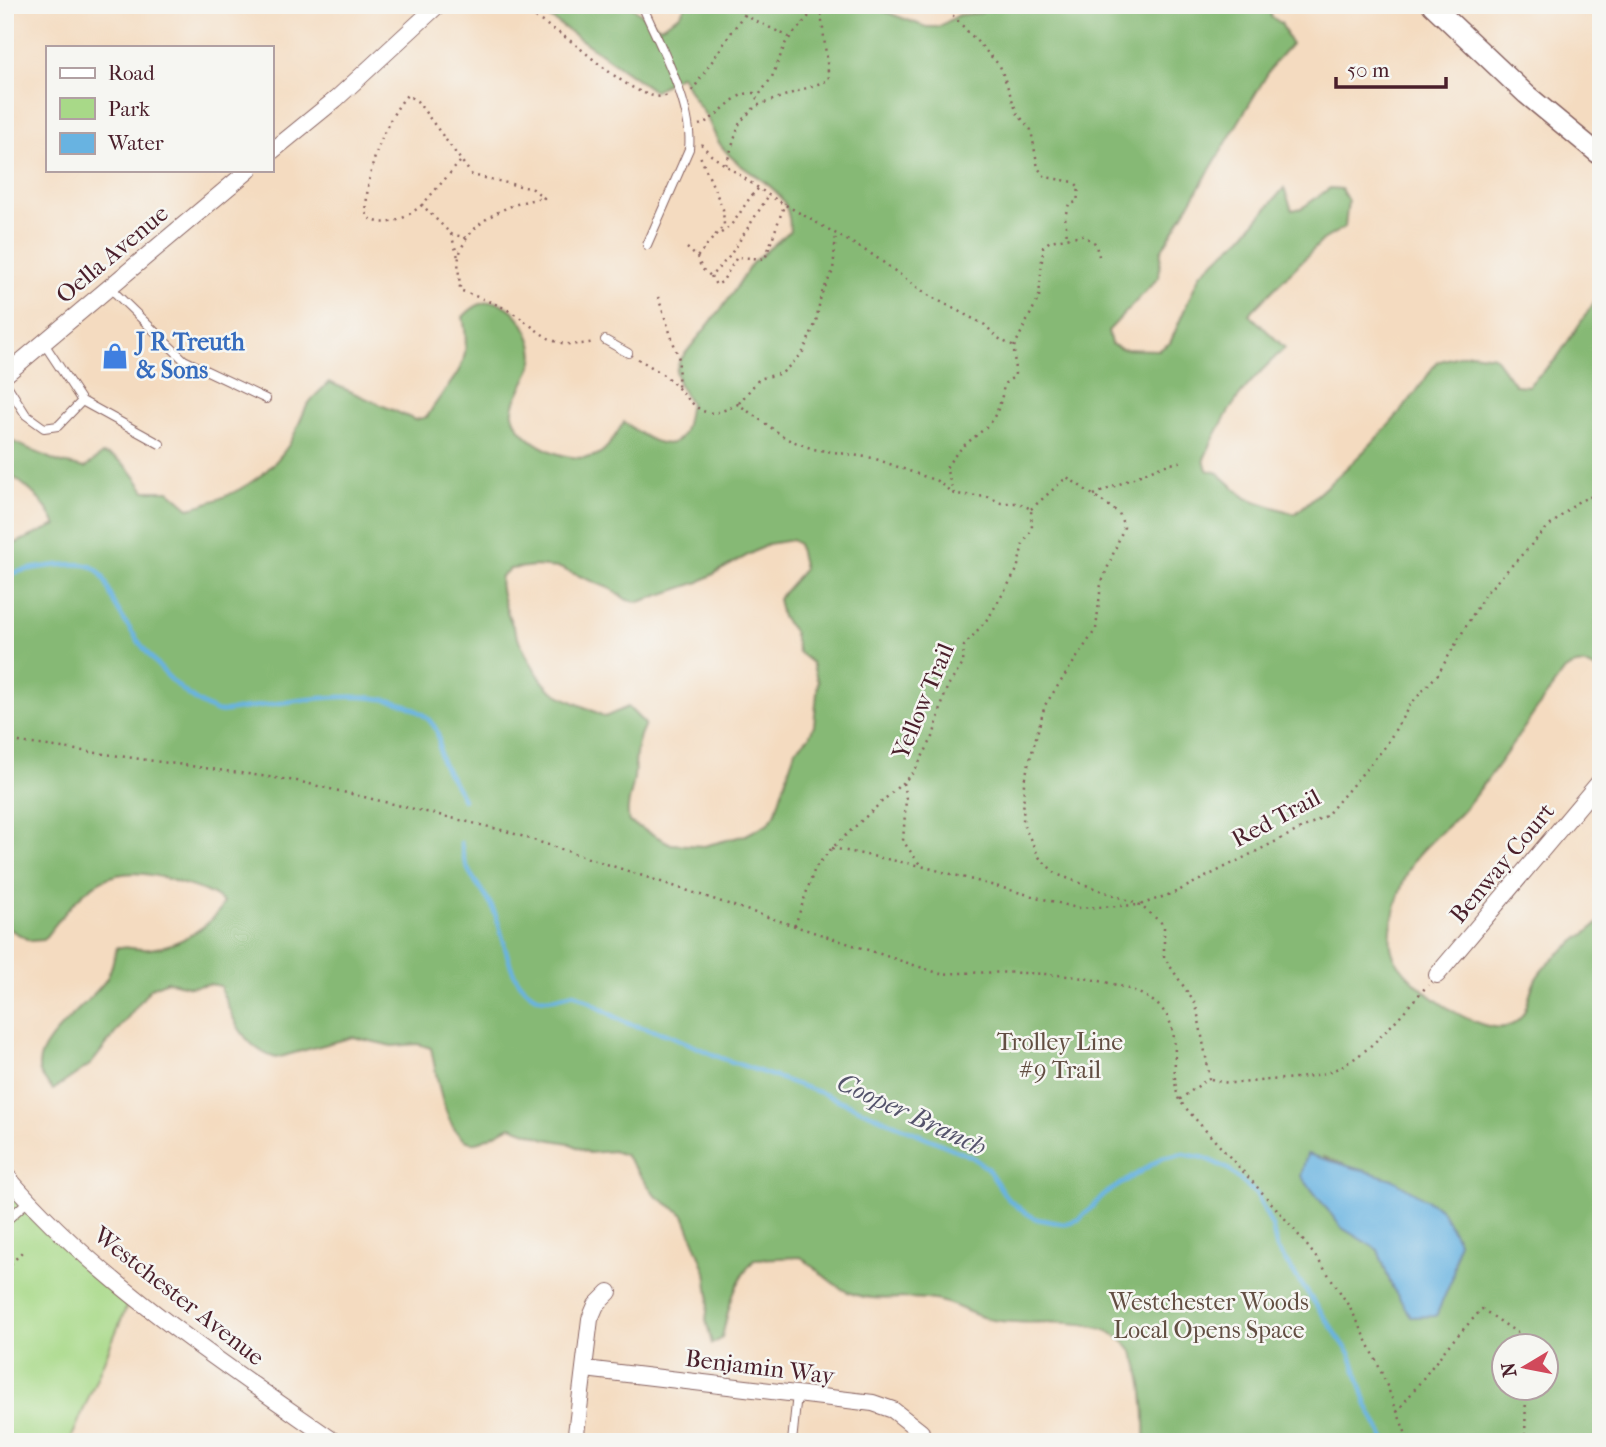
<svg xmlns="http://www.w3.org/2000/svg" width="1606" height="1447" viewBox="0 0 1606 1447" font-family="'IM FELL French Canon',serif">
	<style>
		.green { fill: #a8d988; stroke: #797c5a; stroke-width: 2 }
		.forest { fill: #86b974; stroke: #686c50; stroke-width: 2; fill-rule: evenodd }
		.water { fill: #68b3e1; stroke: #596986; stroke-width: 2 }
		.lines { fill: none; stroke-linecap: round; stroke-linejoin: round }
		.stream { stroke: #68b3e1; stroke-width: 4.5 }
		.service-casing { stroke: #86615f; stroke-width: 10 }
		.minor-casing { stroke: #86615f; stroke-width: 18 }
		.tertiary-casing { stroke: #86615f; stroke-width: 22 }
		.path { stroke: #86615f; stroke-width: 2.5; stroke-dasharray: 2 5; stroke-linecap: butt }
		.service { stroke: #fff; stroke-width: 8 }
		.minor { stroke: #fff; stroke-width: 16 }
		.tertiary { stroke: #fff; stroke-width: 19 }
		.labels { text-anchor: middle; stroke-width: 5; stroke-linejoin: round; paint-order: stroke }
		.street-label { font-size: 24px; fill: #4a1f2b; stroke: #f6f6f2 }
		.shop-label { font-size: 24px; font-weight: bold; fill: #366cbe; stroke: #f6f6f2; text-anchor: start }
		.park-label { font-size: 24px; fill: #624e42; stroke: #f6f6f2 }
		.water-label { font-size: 26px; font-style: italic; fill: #54536b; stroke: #f6f6f2 }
	</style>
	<rect width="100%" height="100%" fill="#f6f6f2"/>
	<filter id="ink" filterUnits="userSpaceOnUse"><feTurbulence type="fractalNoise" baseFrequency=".0143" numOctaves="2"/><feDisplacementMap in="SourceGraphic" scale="14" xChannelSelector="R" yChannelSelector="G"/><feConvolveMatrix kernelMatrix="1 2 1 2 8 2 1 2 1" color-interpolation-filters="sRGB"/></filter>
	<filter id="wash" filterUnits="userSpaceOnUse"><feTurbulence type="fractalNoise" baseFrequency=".00686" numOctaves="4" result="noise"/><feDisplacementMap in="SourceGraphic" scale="28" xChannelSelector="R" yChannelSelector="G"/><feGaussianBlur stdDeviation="1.57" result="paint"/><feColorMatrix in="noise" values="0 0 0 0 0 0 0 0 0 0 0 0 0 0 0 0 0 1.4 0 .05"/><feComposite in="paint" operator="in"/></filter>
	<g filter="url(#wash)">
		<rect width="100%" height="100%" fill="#f4dbc0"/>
		<path class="green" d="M5 1190 55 1239 129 1301 70 1442H5Z"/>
		<path class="forest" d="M532 5 632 7 660 27 680 15 686 5H868L926 27H938L959 15 981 13 990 5H1270L1271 17 1281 23 1291 44 1274 63 1161 251 1159 277 1108 331 1111 344 1121 349 1159 350 1170 343 1200 274 1242 237 1284 188 1292 210 1302 208 1330 188 1341 189 1348 201 1345 227 1323 240 1249 314 1285 348C1244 386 1227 407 1204 459L1207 470 1218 473 1246 498 1295 514C1346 470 1402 420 1436 362L1470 353 1494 356 1515 385 1528 386 1556 359 1601 292V673C1587 664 1580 661 1565 670 1531 715 1501 765 1465 808 1452 824 1422 847 1413 862 1402 881 1384 931 1393 954 1404 983 1478 1037 1509 1026 1530 1018 1527 992 1537 977 1554 952 1579 941 1601 921V1442H1145C1146 1419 1144 1366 1130 1348 1098 1310 1036 1328 993 1320 971 1316 953 1301 927 1299 901 1296 872 1303 848 1292 831 1285 816 1268 801 1257L755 1259C734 1281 728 1309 722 1338L712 1344 706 1320 709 1296 706 1272 684 1215 656 1196 625 1155 613 1151 589 1153 569 1143 546 1139 511 1126C501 1130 487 1140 476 1142 445 1146 436 1070 431 1048L418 1044 392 1046 353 1037 276 1058C243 1048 231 1016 220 986L209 984 191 987 167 981 151 988 91 1064 53 1090C49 1085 42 1078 40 1072 30 1043 94 1001 107 978 112 969 114 956 117 947 127 947 140 950 150 949 178 946 211 927 224 903 212 892 196 888 180 883 106 857 86 886 43 940L31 941 5 927V548L56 525C46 503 26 484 5 472V438L58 462 85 468 102 454C124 457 133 474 145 491H169L189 508C228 499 264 481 288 446 296 434 300 419 307 406 312 397 322 390 329 382L415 420 427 417C451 375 474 372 463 317 471 308 483 300 495 302 509 305 517 314 524 325 543 359 531 366 516 399 514 405 512 408 513 414 519 443 570 466 597 455 609 449 617 432 624 422 637 432 668 457 682 435 687 427 688 412 690 403L678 383 676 371 680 360 726 303 752 263 790 231C791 181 748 181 722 147 714 137 711 123 704 113 695 101 688 89 681 75L654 91ZM792 540 798 544 804 569 778 599 782 617 793 631 798 652 812 663 818 682 814 725 809 737 795 750 775 814 767 824 746 835 704 846 671 844 629 822C625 806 632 794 634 778 636 757 635 743 645 724L628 707 605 717C588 707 566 701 551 690 533 676 495 598 501 576L510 569 534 566 560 568 611 589 627 600 639 602 699 582 768 544ZM1324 1157 1361 1171 1392 1287 1378 1250ZM1504 1346H1546V1388H1504Z"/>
		<path class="water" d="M1307 1154 1392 1179 1440 1208 1458 1241 1452 1279 1436 1316 1411 1317 1392 1287 1378 1250 1342 1228 1301 1176Z"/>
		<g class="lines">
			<g class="stream">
				<path d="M5 576C21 569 81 559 94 568 106 575 109 593 115 605 136 642 177 697 218 712 274 706 397 674 434 726 442 736 437 751 442 762 448 775 457 786 463 799"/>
				<path d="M461 843C466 879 479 881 493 909 506 935 505 979 533 995 546 1003 560 996 574 993L626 1023 669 1035 721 1058 824 1094 972 1157 987 1168 1007 1198 1024 1212 1037 1219 1064 1224 1080 1219 1105 1194 1162 1158 1183 1154 1205 1158 1228 1169 1257 1195 1272 1226 1277 1249 1351 1355 1367 1405 1386 1442"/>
			</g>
		</g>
	</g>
	<g filter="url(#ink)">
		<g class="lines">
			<g class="service-casing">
				<g id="service">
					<path d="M642 5C659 44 694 106 689 149L647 245"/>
					<path d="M108 286 184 360 266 399"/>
					<path d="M605 340 628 353"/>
					<path d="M43 342 82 401 160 444"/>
					<path d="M5 382 26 415 44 428 58 426 82 401"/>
					<path d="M5 1222 28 1201"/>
					<path d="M792 1442 797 1394"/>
				</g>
			</g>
			<g class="minor-casing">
				<g id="minor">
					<path d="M271 152 336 99 438 5"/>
					<path d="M5 375 249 170"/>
					<path d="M1437 975 1601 780"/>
					<path d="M5 1174C94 1279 222 1363 335 1442"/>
					<path d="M585 1369 873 1403 893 1410 921 1432"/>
					<path d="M575 1442 590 1319 596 1305 609 1292"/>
				</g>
			</g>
			<g class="tertiary-casing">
				<path id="tertiary" d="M1432 5 1526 94 1601 156"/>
			</g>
			<g class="path">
				<path d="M518 5C537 20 558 31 576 45 595 60 644 106 668 95"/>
				<path d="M943 5 1000 66 1017 113 1031 130 1038 168 1045 177 1074 182 1079 187 1077 202 1069 204 1065 216 1067 237"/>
				<path d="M744 15 789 37"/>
				<path d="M692 91 750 5"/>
				<path d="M699 125C719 119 733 91 754 93L759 103"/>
				<path d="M701 144 711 155 770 196 873 255 928 295 985 325 998 338 1014 347"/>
				<path d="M460 162 422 205 451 234 467 238"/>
				<path d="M726 165 740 122 756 106 829 80 821 12 816 8 786 42 772 77 757 98"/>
				<path d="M422 205C406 218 386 230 367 217 363 179 383 123 407 95L417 101 472 175 533 189 544 198C513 201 466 221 459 257 457 266 460 280 460 290 478 298 500 304 516 315 547 336 552 350 595 342"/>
				<path d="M721 233C739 222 743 202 759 188"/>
				<path d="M451 234 458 257"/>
				<path d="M687 248 697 257 724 225 723 209 700 156"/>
				<path d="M697 257 702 269 711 276 729 257 769 195"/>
				<path d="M711 276 716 285 722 282 737 257 765 259 785 203"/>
				<path d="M658 297 679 359 678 388"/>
				<path d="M638 359C652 367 667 376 678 388 700 412 705 421 738 404L787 439 813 449 873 458 937 481 954 494 989 497 1001 503H1019L1031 509 1032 529 1023 544 1017 570 989 617 964 646 963 664 947 687 933 737 914 772 832 848 815 868 794 928"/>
				<path d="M739 403 759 379 782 373 802 354 816 322 821 295 833 271 836 234"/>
				<path d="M954 494 946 468C970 428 997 438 1004 384L1015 376 1014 347 1039 297 1043 247 1050 241 1082 235 1095 243 1099 256"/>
				<path d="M1094 495 1161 466 1184 461"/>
				<path d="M1031 509 1067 477 1119 513 1124 527 1101 584 1096 629 1045 705 1024 781 1023 824 1039 857 1056 874 1140 905 1164 925V957L1196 1005 1209 1073V1078L1179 1100"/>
				<path d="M5 740 297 781 506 831 941 974C992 971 1139 967 1167 1016 1182 1043 1169 1073 1179 1100 1233 1164 1295 1221 1340 1292 1370 1338 1389 1391 1409 1442"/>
				<path d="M903 783 906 799 903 841 921 866 1077 908 1140 905 1176 892 1326 816 1385 747 1410 705 1438 674 1485 594 1547 528 1579 501 1601 493"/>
				<path d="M832 848 921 866"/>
				<path d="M1211 1079C1230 1086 1248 1082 1269 1080 1293 1078 1320 1078 1342 1066 1375 1049 1402 1012 1428 985"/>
				<path d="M6 1269 22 1252"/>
				<path d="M1397 1412 1448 1346 1482 1309 1531 1342V1346"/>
				<path d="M1525 1442 1526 1388"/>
			</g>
			<use href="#service" class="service"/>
			<use href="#minor" class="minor"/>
			<use href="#tertiary" class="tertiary"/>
		</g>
	</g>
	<defs>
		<g id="shop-bare" transform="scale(2.1)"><path d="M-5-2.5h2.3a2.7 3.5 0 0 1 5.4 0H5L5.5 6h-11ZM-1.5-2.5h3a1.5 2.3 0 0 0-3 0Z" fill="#3f7fe0" stroke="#f6f6f2" stroke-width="2.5" paint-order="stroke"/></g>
	</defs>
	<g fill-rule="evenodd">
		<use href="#shop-bare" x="115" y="356"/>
	</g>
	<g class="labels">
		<g class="street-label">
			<text transform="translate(112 254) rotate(-40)" y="8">Oella Avenue</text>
			<text transform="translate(923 701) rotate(-67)" y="8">Yellow Trail</text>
			<text transform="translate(1276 818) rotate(-28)" y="8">Red Trail</text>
			<text transform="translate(1502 863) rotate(-50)" y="8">Benway Court</text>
			<text transform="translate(179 1296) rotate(38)" y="8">Westchester Avenue</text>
			<text transform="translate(760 1367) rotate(7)" y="8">Benjamin Way</text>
		</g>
		<g class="shop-label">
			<text x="136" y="350">J R Treuth<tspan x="136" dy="28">&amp; Sons</tspan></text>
		</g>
		<g class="park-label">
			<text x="1060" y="1050">Trolley Line<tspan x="1060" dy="28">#9 Trail</tspan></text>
			<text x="1209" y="1310">Westchester Woods<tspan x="1209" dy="28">Local Opens Space</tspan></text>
		</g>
		<g class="water-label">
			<text transform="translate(912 1114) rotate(25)" y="9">Cooper Branch</text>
		</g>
	</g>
	<rect width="1606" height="1447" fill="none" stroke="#f6f6f2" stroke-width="28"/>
	<rect x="46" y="46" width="228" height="126" fill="#f6f6f2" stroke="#b1a0a2" stroke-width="2"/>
	<rect x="60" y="68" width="35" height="10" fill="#ffffff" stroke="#b1a0a2" stroke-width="2"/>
	<text x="108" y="80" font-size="21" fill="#4a1f2b">Road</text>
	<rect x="60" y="98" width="35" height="21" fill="#a8d988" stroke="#b1a0a2" stroke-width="2"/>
	<text x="108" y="116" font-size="21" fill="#4a1f2b">Park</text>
	<rect x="60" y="133" width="35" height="21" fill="#68b3e1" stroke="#b1a0a2" stroke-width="2"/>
	<text x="108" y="150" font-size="21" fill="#4a1f2b">Water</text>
	<g transform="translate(1525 1367) rotate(260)"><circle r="33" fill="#f6f6f2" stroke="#b1a0a2" stroke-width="2"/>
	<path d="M0-5L12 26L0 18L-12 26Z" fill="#d1495b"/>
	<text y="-10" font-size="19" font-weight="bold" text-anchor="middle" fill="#4a1f2b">N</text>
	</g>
	<path d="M1336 77v10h110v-10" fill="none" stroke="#4a1f2b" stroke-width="3.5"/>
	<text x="1347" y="77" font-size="21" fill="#4a1f2b" stroke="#f6f6f2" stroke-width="5" paint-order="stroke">50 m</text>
</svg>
